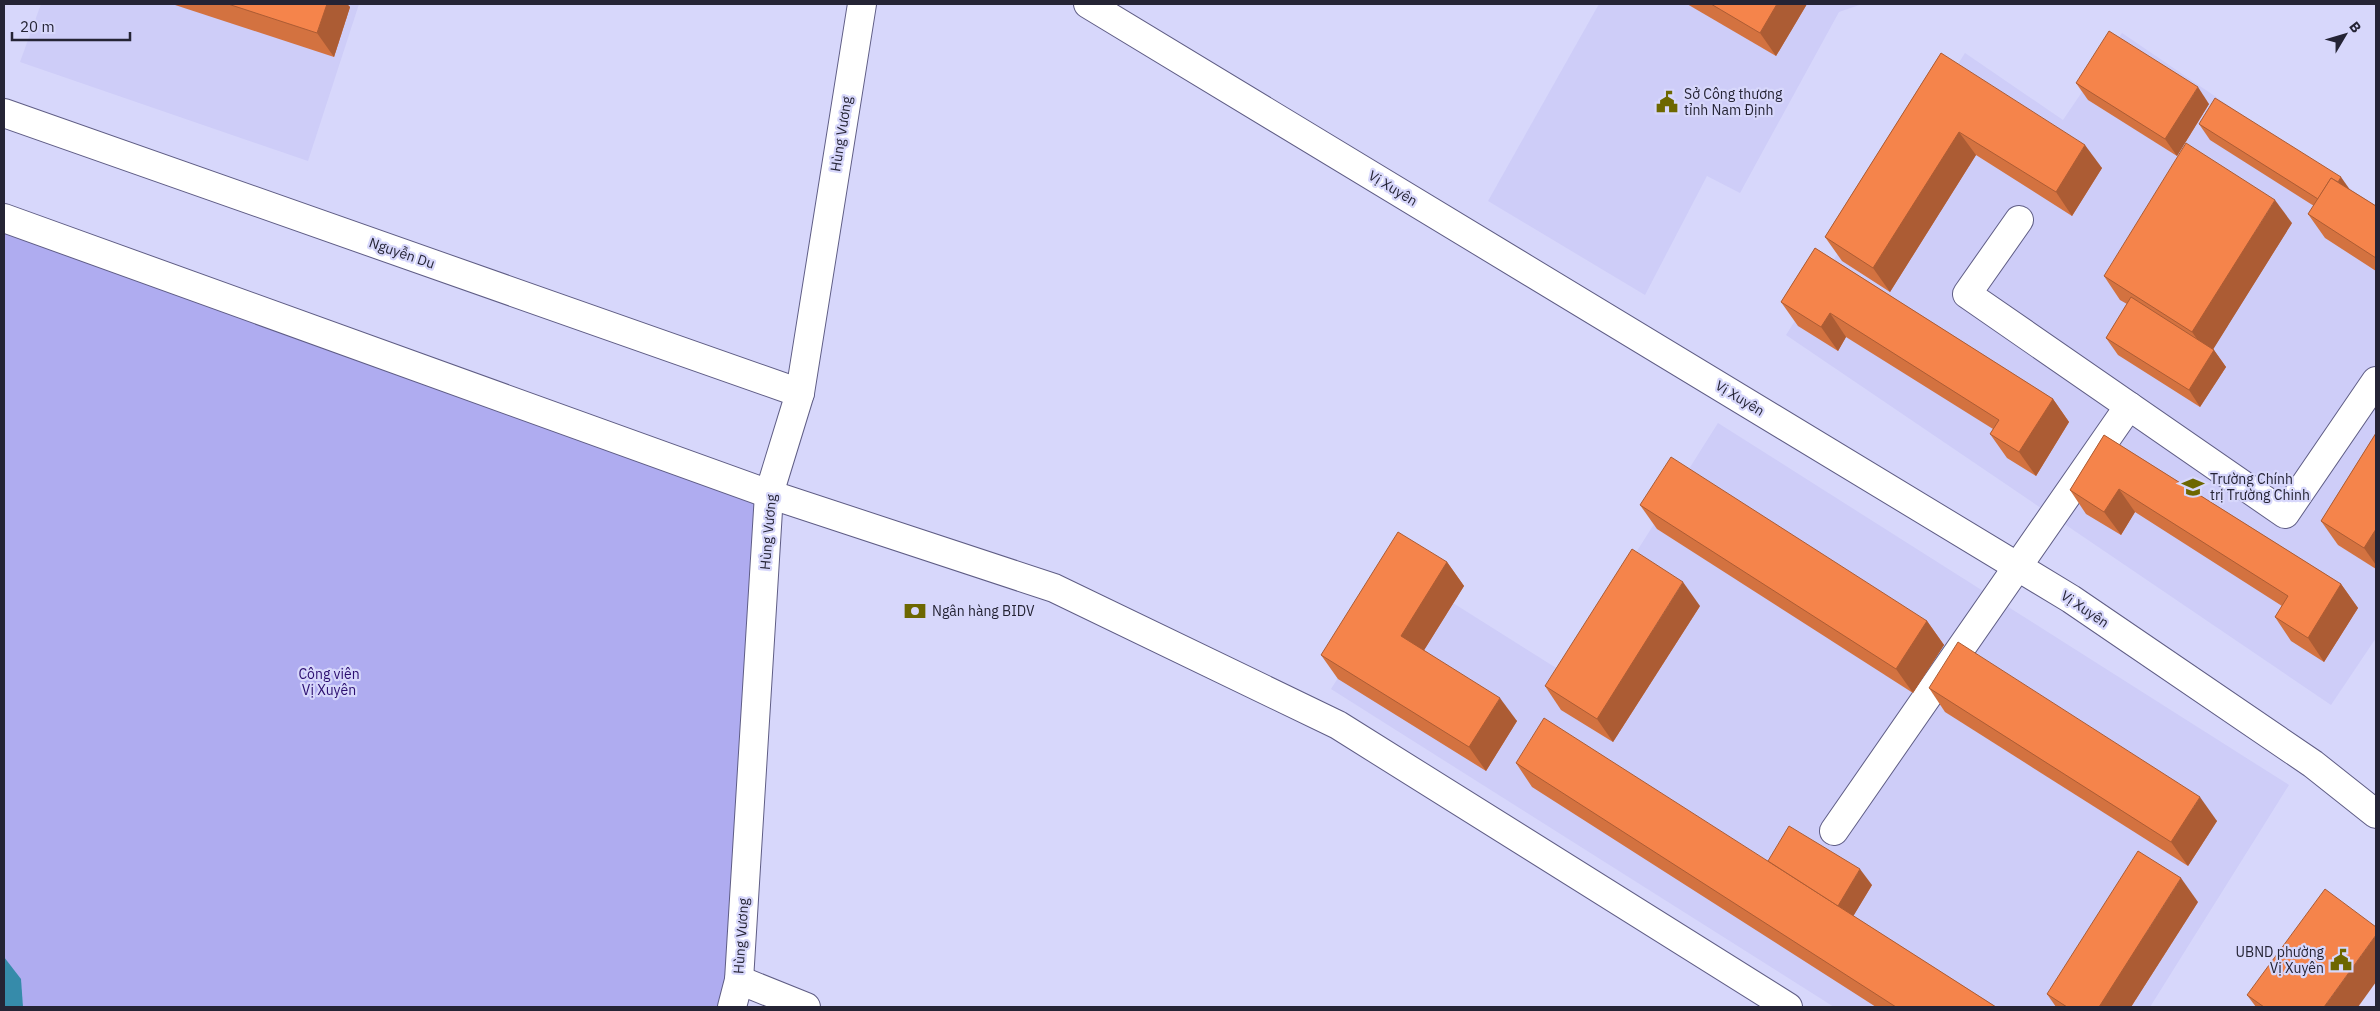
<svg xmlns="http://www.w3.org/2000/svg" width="2380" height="1011" viewBox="0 0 2380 1011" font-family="'IBM Plex Sans',sans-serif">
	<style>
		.built { fill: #cecdf8 }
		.green { fill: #afacf0 }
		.water { fill: #368baa }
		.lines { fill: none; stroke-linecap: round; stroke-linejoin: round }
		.minor-casing { stroke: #5f5d85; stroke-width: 30 }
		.minor { stroke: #fff; stroke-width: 28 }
		.wall { fill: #d37240 }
		.shaded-wall { fill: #ac5c34 }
		.building { fill: #f5844b; stroke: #ac5c34 }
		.labels { text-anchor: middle; stroke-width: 4.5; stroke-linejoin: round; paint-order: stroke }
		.poi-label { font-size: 14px; fill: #252435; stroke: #d7d7fb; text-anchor: start }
		.street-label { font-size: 14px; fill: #252435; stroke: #d7d7fb }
		.park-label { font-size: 14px; fill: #2b0e6f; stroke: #d7d7fb }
	</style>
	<rect width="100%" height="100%" fill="#d7d7fb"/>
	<g class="built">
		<path d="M41 4H359L308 161 20 62Z"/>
		<path d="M1599 4H1862L1839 12 1740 193 1707 176 1645 295 1488 201Z"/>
		<path d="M2122 33 2376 206V638L2331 705 1786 335 1965 53 2063 120Z"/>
		<path d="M1718 423 2289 785 2150 1007H1834L1331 689 1415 555 1453 603 1561 671Z"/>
	</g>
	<path class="green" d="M4 218 769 494 732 1007H4Z"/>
	<path class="water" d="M4 957 21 979 23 1007H4Z"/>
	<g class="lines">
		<g class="minor-casing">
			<g id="minor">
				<path d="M1088 4 2071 599 2313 764 2376 814"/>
				<path d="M4 113 800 393"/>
				<path d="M4 218 769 494 1054 588 1338 725 1788 1007"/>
				<path d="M2019 220 1967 294 2285 514 2376 381"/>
				<path d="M1834 831 2129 406"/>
				<path d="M739 980 806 1007"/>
				<path d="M732 1007 739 980 769 494 800 393 862 4"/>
			</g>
		</g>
		<use href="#minor" class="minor"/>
	</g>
	<g class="wall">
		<path d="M172 4H347L350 7 334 57Z"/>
		<path d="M1687 4H1807L1776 56Z"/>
		<path d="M1941 53 2102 168 2072 216 1976 155 1890 292 1842 261 1825 237Z"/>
		<path d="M2076 83 2209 104 2177 156 2088 100Z"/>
		<path d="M2199 124 2349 189 2376 206V271L2325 238 2308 214 2314 206 2210 140Z"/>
		<path d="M2292 223 2213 349 2226 367 2200 407 2118 355 2106 338 2127 304 2120 300 2104 276Z"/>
		<path d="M1815 248 2053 399 2069 422 2036 476 2007 458 1990 434 1993 429 1846 337 1838 351 1798 326 1781 302Z"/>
		<path d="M2376 433V569L2338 545 2321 521Z"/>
		<path d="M2104 435 2341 584 2358 608 2324 662 2291 641 2275 617 2282 606 2135 512 2121 535 2086 514 2070 490Z"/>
		<path d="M1640 505 1927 621 1944 645 1913 693 1657 529Z"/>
		<path d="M1447 562 1464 586 1424 650 1517 721 1486 771 1338 679 1321 655Z"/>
		<path d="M1700 606 1613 742 1561 710 1545 686Z"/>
		<path d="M1929 688 2217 821 2188 866 1945 712Z"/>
		<path d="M1516 763 1768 861 1872 885 1853 916 1996 1007H1876L1532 787Z"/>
		<path d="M2198 902 2131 1007H2056L2047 994Z"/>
		<path d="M2247 995 2358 1007H2256Z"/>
	</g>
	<g class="shaded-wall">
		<path d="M327 4H347L350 7 334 57 317 33Z"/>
		<path d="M1777 4H1807L1776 56 1760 33Z"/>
		<path d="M2198 87 2209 104 2177 156 2165 139Z"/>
		<path d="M1959 132 1976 155 1890 292 1873 268Z"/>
		<path d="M2085 145 2102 168 2072 216 2056 192Z"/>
		<path d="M2341 177 2353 194 2325 203Z"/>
		<path d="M2275 200 2292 223 2209 356 2192 332Z"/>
		<path d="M1830 313 1846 337 1838 351 1821 327Z"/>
		<path d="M2214 350 2226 367 2200 407 2189 390Z"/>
		<path d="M2053 399 2069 422 2036 476 2019 452Z"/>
		<path d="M2119 489 2135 512 2121 535 2104 512Z"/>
		<path d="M2376 529V565L2364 548Z"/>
		<path d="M1447 562 1464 586 1418 660 1401 636Z"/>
		<path d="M1683 582 1700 606 1613 742 1597 719Z"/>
		<path d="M2341 584 2358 608 2324 662 2308 638Z"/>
		<path d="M1927 621 1944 645 1913 693 1896 669Z"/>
		<path d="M1500 698 1517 721 1486 771 1469 747Z"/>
		<path d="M2200 797 2217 821 2188 866 2171 842Z"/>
		<path d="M1860 869 1872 885 1848 925 1836 909Z"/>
		<path d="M2181 878 2198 902 2131 1007H2099Z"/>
		<path d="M2376 935V982L2358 1007H2324Z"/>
	</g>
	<g class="building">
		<path d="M228 4H327L317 33Z"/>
		<path d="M1711 4H1777L1760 33Z"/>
		<path d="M2109 31 2198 87 2165 139 2076 83Z"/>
		<path d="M1941 53 2085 145 2056 192 1959 132 1873 268 1825 237Z"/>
		<path d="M2215 98 2341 177 2338 182 2331 178 2318 199 2199 124Z"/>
		<path d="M2186 143 2275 200 2192 332 2104 276Z"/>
		<path d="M2331 178 2376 206V258L2308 214Z"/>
		<path d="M1815 248 2053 399 2019 452 1990 434 1999 420 1830 313 1821 327 1781 302Z"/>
		<path d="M2131 297 2214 350 2189 390 2106 338Z"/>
		<path d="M2376 433V529L2364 548 2321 521Z"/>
		<path d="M2104 435 2341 584 2308 638 2275 617 2288 596 2119 489 2104 512 2070 490Z"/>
		<path d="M1671 457 1927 621 1896 669 1640 505Z"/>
		<path d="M1398 532 1447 562 1401 636 1500 698 1469 747 1321 655Z"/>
		<path d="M1632 549 1683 582 1597 719 1545 686Z"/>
		<path d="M1958 642 2200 797 2171 842 1929 688Z"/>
		<path d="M1544 718 1996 1007H1896L1516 763Z"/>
		<path d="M1789 826 1860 869 1838 906 1768 861Z"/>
		<path d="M2138 851 2181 878 2099 1007H2067L2047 994Z"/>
		<path d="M2325 889 2376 927V935L2324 1007H2264L2247 995Z"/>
	</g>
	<defs>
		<g id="civic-bare" transform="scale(1.725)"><path d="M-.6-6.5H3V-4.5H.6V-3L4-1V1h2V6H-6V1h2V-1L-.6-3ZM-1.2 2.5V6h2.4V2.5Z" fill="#6d6700" stroke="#d7d7fb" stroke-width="2.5" paint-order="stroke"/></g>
		<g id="university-bare" transform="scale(1.725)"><path d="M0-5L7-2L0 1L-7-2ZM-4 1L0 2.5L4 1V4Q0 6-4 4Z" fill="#6d6700" stroke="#d7d7fb" stroke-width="2.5" paint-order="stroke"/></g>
		<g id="bank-bare" transform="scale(1.725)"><path d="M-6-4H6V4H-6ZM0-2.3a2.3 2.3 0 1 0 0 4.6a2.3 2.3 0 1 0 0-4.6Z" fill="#6d6700" stroke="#d7d7fb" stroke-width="2.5" paint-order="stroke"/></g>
	</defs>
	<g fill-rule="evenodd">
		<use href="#civic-bare" x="1667" y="102"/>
		<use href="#university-bare" x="2193" y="487"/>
		<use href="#bank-bare" x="915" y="611"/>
		<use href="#civic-bare" x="2341" y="960"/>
	</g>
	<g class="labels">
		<g class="poi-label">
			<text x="1684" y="99">Sở Công thương<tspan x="1684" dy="16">tỉnh Nam Định</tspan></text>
			<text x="2210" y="484">Trường Chính<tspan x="2210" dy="16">trị Trường Chinh</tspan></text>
			<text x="932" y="616">Ngân hàng BIDV</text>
			<text x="2324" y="957" text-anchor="end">UBND phường<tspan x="2324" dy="16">Vị Xuyên</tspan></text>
		</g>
		<g class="street-label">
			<text transform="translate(841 134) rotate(-81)" y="5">Hùng Vương</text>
			<text transform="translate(1393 188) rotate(31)" y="5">Vị Xuyên</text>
			<text transform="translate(402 253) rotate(19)" y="5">Nguyễn Du</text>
			<text transform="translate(1740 398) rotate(31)" y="5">Vị Xuyên</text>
			<text transform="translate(768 532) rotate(-85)" y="5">Hùng Vương</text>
			<text transform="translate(2085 609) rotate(34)" y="5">Vị Xuyên</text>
			<text transform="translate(741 936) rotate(-86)" y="5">Hùng Vương</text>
		</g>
		<g class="park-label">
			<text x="329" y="679">Công viên<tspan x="329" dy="16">Vị Xuyên</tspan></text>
		</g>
	</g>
	<rect width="2380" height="1011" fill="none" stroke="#252435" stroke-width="10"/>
	<g transform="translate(2345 35) rotate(52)" stroke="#d7d7fb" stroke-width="4" paint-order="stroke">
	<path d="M0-4L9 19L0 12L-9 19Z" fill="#252435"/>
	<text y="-8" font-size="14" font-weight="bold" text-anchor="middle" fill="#252435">B</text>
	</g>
	<path d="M12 32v8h118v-8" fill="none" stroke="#252435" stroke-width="2.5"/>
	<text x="20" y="32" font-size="15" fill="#252435" stroke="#d7d7fb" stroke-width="4" paint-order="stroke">20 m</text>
</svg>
